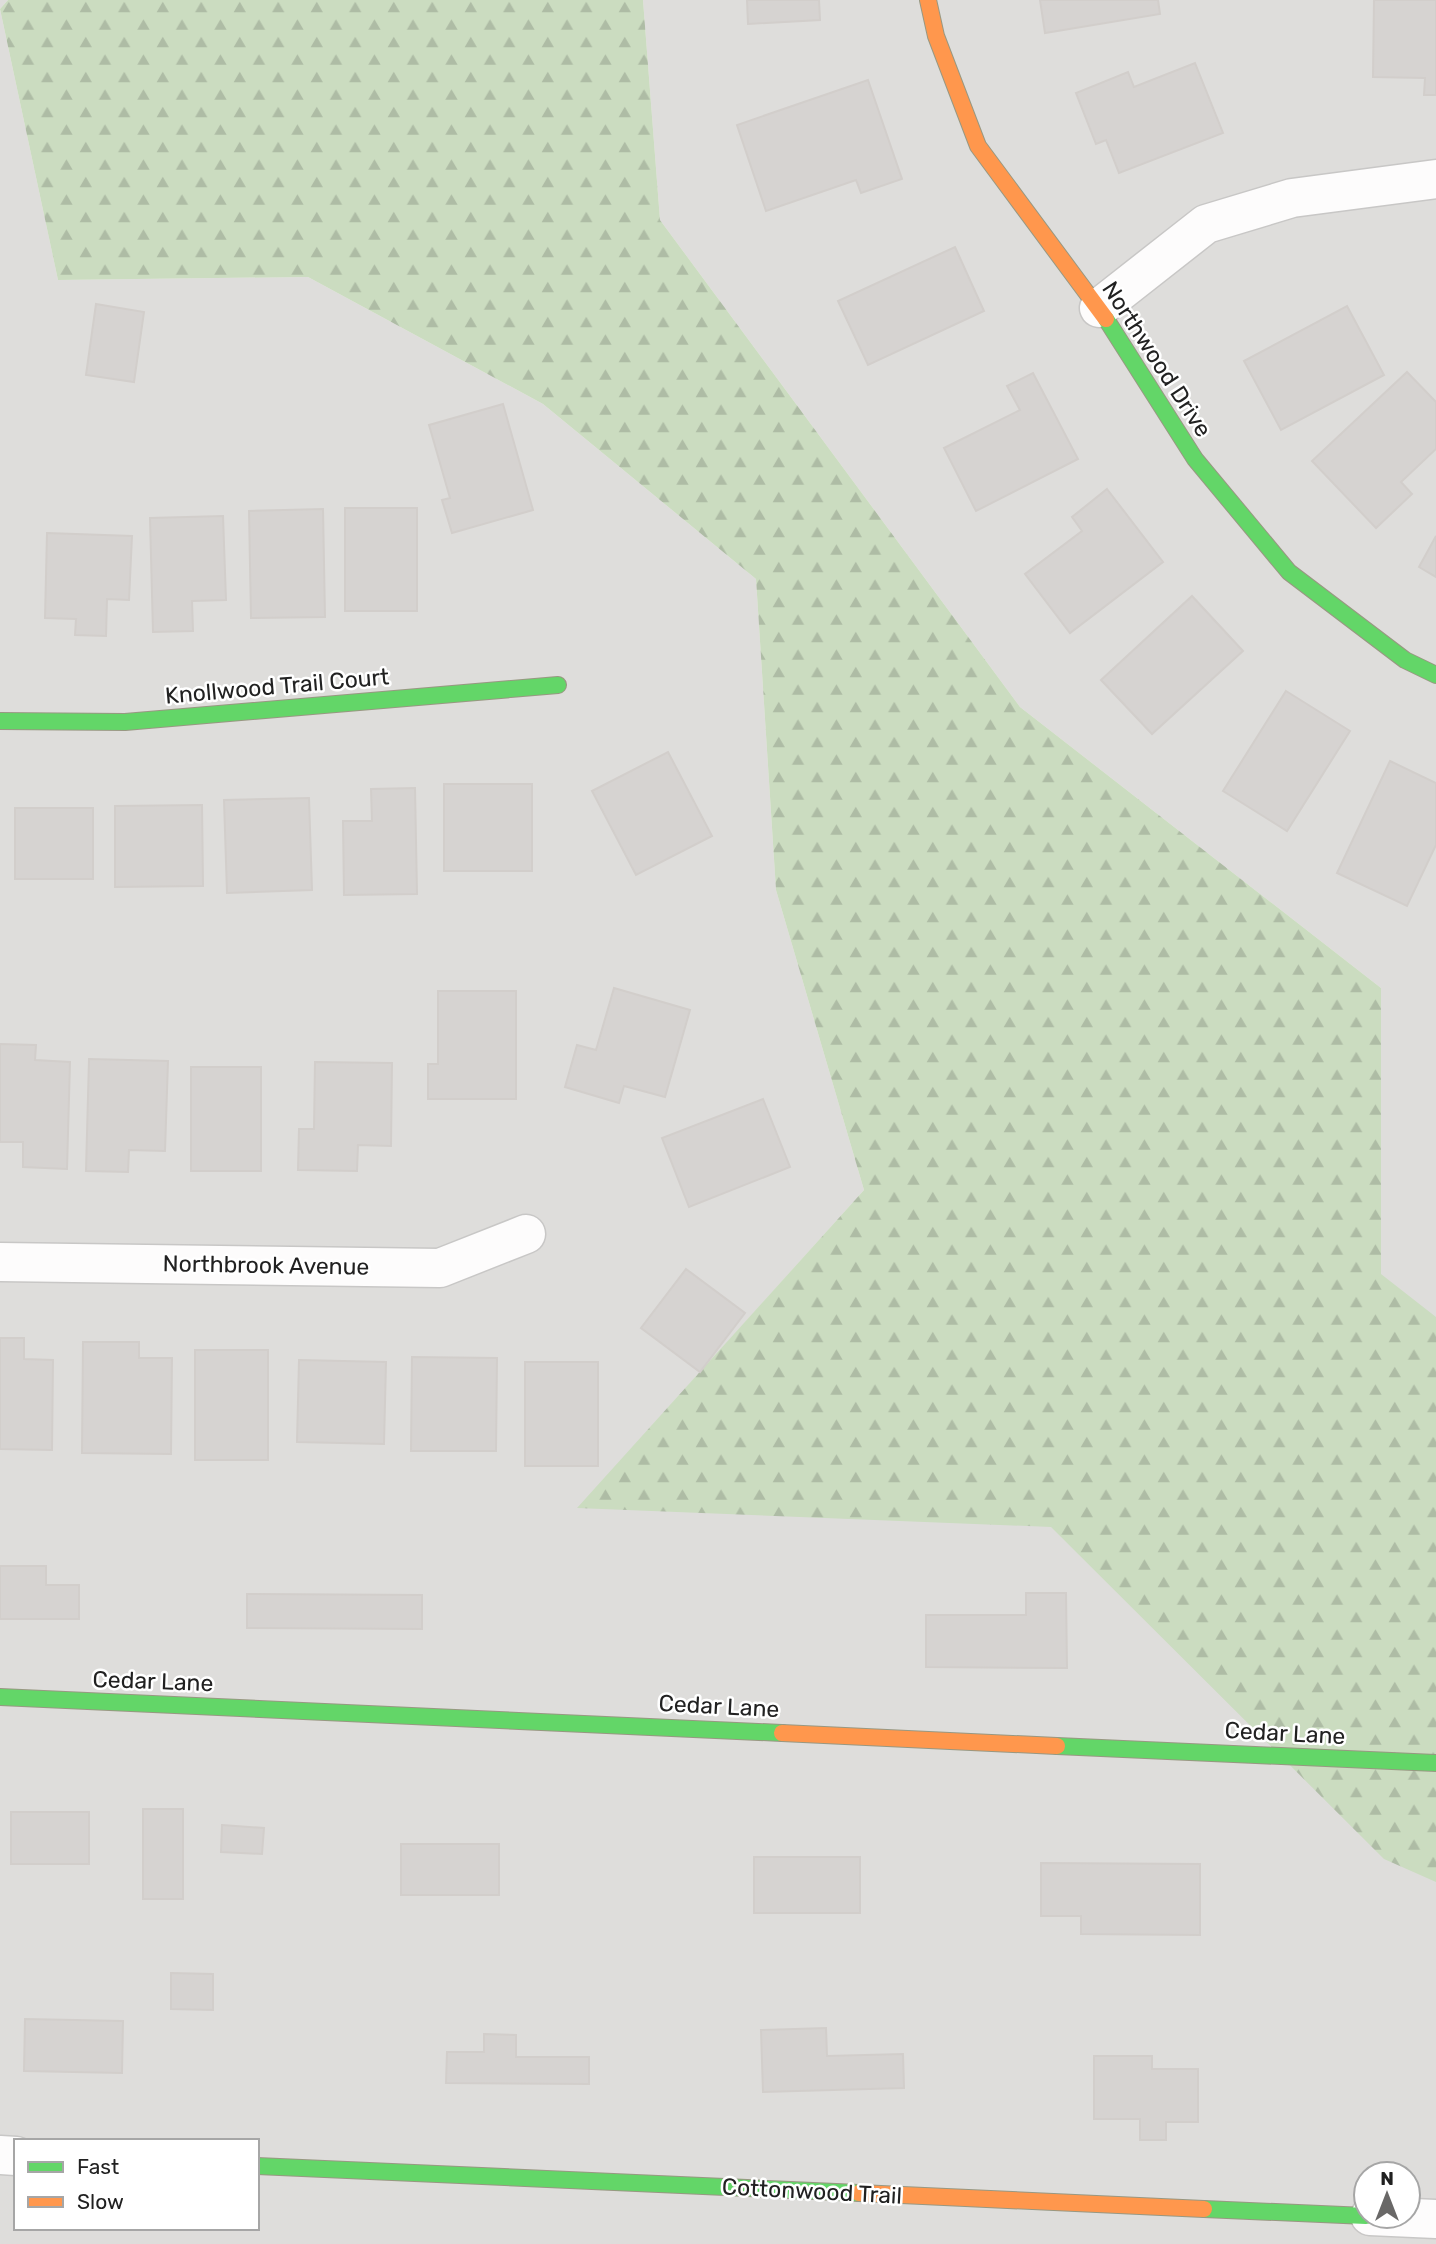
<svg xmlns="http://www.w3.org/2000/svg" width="1436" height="2244" viewBox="0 0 1436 2244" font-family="Rubik,sans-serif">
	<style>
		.residential { fill: #dedddb; fill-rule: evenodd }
		.forest { fill: url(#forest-firs) }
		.building { fill: #d6d3d1; stroke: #d2cecb; stroke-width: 2 }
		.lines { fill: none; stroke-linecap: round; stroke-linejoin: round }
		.street-casing { stroke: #c8c7c6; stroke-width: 41 }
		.fast-casing { stroke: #989882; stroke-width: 18 }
		.slow-casing { stroke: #989882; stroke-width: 18 }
		.street { stroke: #fdfcfc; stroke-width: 38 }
		.fast { stroke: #63d668; stroke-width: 16 }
		.slow { stroke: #ff974d; stroke-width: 16 }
		.labels { text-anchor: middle; stroke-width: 5; stroke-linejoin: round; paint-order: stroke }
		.street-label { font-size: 23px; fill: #212121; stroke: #fff }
	</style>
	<defs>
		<pattern id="forest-firs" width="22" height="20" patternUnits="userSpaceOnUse" patternTransform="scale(1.75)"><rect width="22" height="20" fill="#cbdcc0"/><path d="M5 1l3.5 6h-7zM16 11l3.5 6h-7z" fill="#aebca5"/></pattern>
	</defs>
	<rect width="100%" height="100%" fill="#efedea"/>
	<path class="residential" d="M0 0H8L0 9 58 280 308 277 543 404 756 579 776 890 864 1190 578 1508 1381 988 1020 707 660 220 643 0H1436V2244H0ZM16 2141H257V2228H16ZM1366 2174H1408V2216H1366Z"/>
	<path class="forest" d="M8 0H643L660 220 1020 707 1381 988V1274L1436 1317V1882L1384 1859 1051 1527 577 1508 864 1190 776 890 756 579 543 404 308 277 58 280 0 9Z"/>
	<g class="building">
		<path d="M747 0H819L820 20 748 24Z"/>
		<path d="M1040 0H1158L1160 14 1045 33Z"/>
		<path d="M1374 0H1436V95H1424L1425 78 1373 77Z"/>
		<path d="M1195 63 1223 133 1119 173 1106 140 1096 144 1076 93 1128 72 1134 87Z"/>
		<path d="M868 80 902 179 861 193 856 180 766 211 737 125Z"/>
		<path d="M955 247 984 311 868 365 838 301Z"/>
		<path d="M96 304 144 312 134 382 86 375Z"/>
		<path d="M1347 306 1384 375 1281 430 1244 361Z"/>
		<path d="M1407 372 1436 402V449L1401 482 1412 494 1376 528 1312 461Z"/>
		<path d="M1033 373 1078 459 976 511 944 448 1020 410 1007 386Z"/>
		<path d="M503 404 533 510 452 533 442 500 450 498 429 425Z"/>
		<path d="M1107 489 1163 562 1070 633 1025 574 1082 531 1072 517Z"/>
		<rect x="345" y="508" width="72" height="103"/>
		<path d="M323 509 325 617 251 618 249 511Z"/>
		<path d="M223 516 226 600 192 601 193 631 153 632 150 518Z"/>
		<path d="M47 533 132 536 129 600 107 599 106 636 75 635 76 619 45 618Z"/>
		<path d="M1436 536V577L1419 567Z"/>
		<path d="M1192 596 1243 651 1152 734 1101 680Z"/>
		<path d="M1286 691 1350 731 1287 831 1223 791Z"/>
		<path d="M668 752 712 836 636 875 592 791Z"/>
		<path d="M1390 761 1436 783V845L1407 906 1337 873Z"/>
		<rect x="444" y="784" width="88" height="87"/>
		<path d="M415 788 417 894 344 895 343 821H372L371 789Z"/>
		<path d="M309 798 312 890 227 893 224 800Z"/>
		<path d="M202 805 203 886 115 887V806Z"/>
		<rect x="15" y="808" width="78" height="71"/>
		<path d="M614 988 690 1010 665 1097 624 1086 619 1103 565 1087 577 1045 596 1050Z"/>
		<path d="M438 991H516V1099H428V1064H438Z"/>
		<path d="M0 1044 36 1045 35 1060 70 1062 67 1169 23 1167V1142H0Z"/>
		<path d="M89 1059 168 1061 165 1151 129 1150 128 1172 86 1171Z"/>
		<path d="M315 1062 392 1063 391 1146 358 1145 357 1171 298 1170 299 1129H314Z"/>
		<rect x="191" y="1067" width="70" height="104"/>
		<path d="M763 1099 790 1167 689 1207 662 1138Z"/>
		<path d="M686 1269 745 1313 700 1372 641 1328Z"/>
		<path d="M0 1338H24V1359L53 1360 52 1450 0 1449Z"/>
		<path d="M83 1342H139V1358H172L171 1454 82 1453Z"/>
		<rect x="195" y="1350" width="73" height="110"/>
		<path d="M412 1357 497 1358 496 1451H411Z"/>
		<path d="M299 1360 386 1362 384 1444 297 1442Z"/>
		<rect x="525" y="1362" width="73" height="104"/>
		<path d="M0 1566H46V1585H79V1619H0Z"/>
		<path d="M1026 1593H1066L1067 1668 926 1667V1615H1026Z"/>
		<path d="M247 1594 422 1595V1629L247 1628Z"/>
		<rect x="143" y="1809" width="40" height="90"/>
		<rect x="11" y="1812" width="78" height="52"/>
		<path d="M222 1825 264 1828 262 1854 221 1852Z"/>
		<rect x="401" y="1844" width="98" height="51"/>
		<rect x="754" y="1857" width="106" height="56"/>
		<path d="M1041 1863 1200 1864V1935L1081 1934V1916H1041Z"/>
		<path d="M171 1973 213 1974V2010L171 2009Z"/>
		<path d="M25 2019 123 2021 122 2073 24 2071Z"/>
		<path d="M826 2028 827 2056 903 2054 904 2088 763 2092 761 2030Z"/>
		<path d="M484 2034 516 2035V2057H589V2084L446 2083 447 2052H484Z"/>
		<path d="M1094 2056H1152V2069H1198V2122H1166V2140H1140V2119H1094Z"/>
	</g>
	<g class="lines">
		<g class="street-casing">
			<g id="street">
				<path d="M1099 308 1206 224 1292 198 1436 179"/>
				<path d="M0 1262 440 1268 526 1234"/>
				<path d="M0 2155 16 2156"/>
				<path d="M1370 2216 1436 2219"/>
			</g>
		</g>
		<g class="fast-casing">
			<g id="fast">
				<path d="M1106 319 1195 459 1289 572 1405 660 1436 675"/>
				<path d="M0 721 125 722 558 685"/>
				<path d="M0 1697 782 1733"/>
				<path d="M1057 1746 1436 1763"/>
				<path d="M257 2166 859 2193"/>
				<path d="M1204 2209 1366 2216"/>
			</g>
		</g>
		<g class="slow-casing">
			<g id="slow">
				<path d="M928 0 936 36 978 146 1106 319"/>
				<path d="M782 1733 1057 1746"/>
				<path d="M859 2193 1204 2209"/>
			</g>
		</g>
		<use href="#street" class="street"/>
		<use href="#fast" class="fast"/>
		<use href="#slow" class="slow"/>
	</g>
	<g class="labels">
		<g class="street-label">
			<text transform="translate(1157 359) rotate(57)" y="8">Northwood Drive</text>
			<text transform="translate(277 686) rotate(-5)" y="8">Knollwood Trail Court</text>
			<text transform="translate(266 1265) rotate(1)" y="8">Northbrook Avenue</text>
			<text transform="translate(153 1681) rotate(2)" y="8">Cedar Lane</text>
			<text transform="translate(719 1706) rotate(3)" y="8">Cedar Lane</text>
			<text transform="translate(1285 1733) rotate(3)" y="8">Cedar Lane</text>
			<text transform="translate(812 2191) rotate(3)" y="8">Cottonwood Trail</text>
		</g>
	</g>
	<rect x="14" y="2139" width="245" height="91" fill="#ffffff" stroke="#a6a6a6" stroke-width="2"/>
	<rect x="28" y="2162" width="35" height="10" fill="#63d668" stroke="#a6a6a6" stroke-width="2"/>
	<text x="77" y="2174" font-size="21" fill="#212121">Fast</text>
	<rect x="28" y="2197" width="35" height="10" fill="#ff974d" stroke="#a6a6a6" stroke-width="2"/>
	<text x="77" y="2209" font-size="21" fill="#212121">Slow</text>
	<g transform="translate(1387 2195)"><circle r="33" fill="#ffffff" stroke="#a6a6a6" stroke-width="2"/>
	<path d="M0-5L12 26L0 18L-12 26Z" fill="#696867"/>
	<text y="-10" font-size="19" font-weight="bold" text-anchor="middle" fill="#212121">N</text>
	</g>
</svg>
